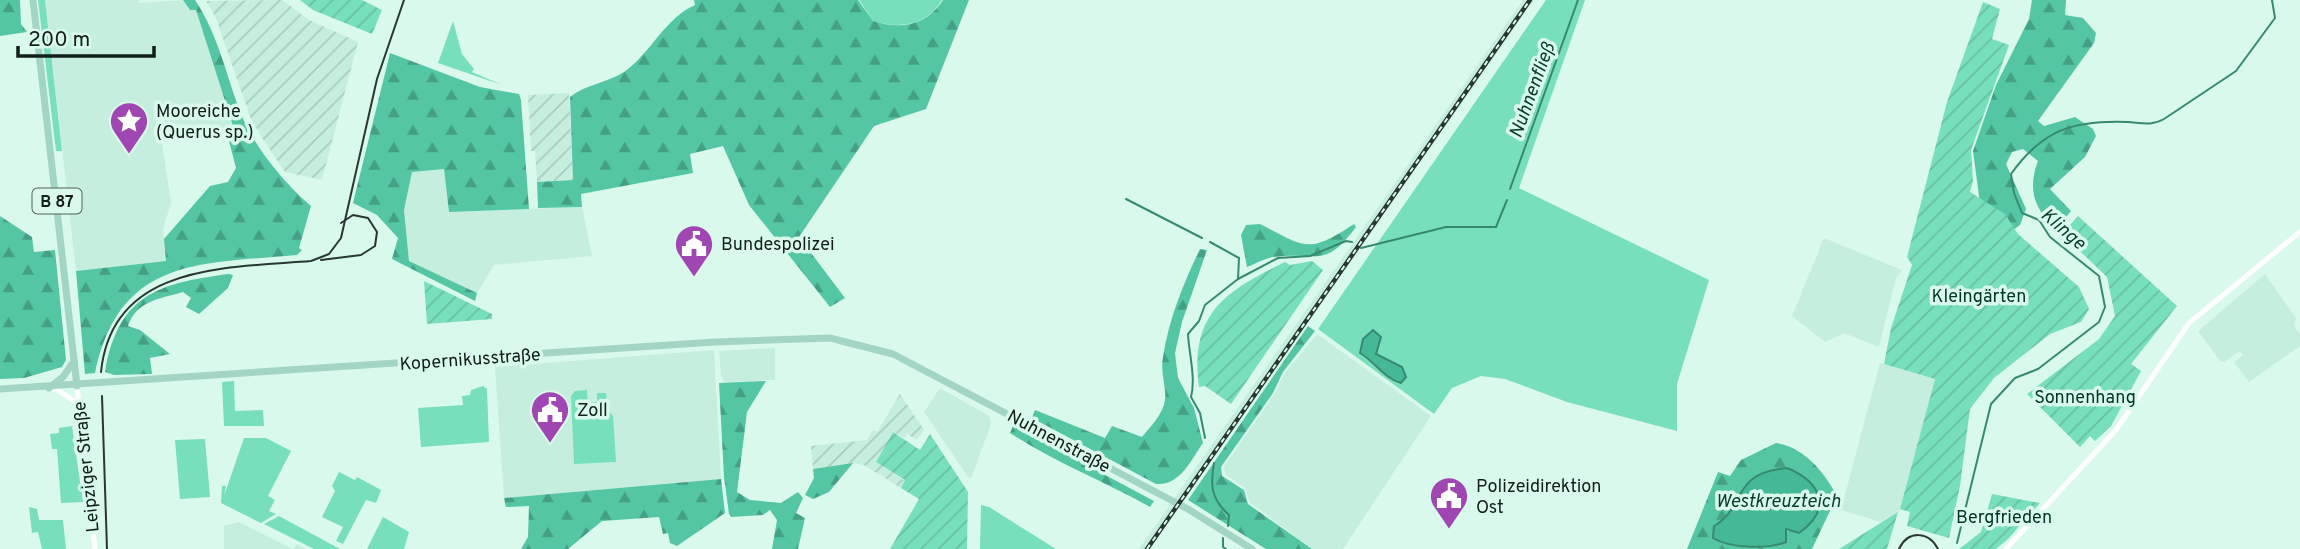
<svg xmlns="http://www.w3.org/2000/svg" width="2300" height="549" viewBox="0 0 2300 549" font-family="Overpass,sans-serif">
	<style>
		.built { fill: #c6eedf }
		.industrial { fill: url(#industrial-furrows) }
		.grass { fill: #78dfbd }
		.forest { fill: url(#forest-firs); fill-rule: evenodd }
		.garden { fill: url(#garden-furrows) }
		.water { fill: #45b997; stroke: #368a71; stroke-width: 2 }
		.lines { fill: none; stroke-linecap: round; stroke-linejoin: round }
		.stream { stroke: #368a71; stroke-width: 2 }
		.minor { stroke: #fff; stroke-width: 5 }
		.major { stroke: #a2d5c4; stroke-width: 7 }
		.tram { stroke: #283731; stroke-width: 2 }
		.rail-casing { stroke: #283731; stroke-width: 4.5 }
		.rail { stroke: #daf9ed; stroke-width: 2; stroke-dasharray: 5; stroke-linecap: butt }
		.labels { text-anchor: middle; stroke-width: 7; stroke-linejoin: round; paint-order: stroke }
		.shield { fill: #daf9ed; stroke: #4e6059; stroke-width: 2 }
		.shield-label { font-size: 16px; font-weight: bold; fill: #121e19 }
		.poi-label { font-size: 18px; fill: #121e19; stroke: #daf9ed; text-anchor: start }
		.park-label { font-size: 18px; fill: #003426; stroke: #daf9ed }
		.street-label { font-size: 18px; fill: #121e19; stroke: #daf9ed }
		.water-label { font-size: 19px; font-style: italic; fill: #083c2e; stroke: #daf9ed }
	</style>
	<defs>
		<pattern id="industrial-furrows" width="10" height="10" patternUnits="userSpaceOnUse" patternTransform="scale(1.75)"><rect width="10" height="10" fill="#c6eedf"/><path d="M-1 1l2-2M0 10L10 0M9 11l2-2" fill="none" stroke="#a9ccbf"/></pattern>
		<pattern id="forest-firs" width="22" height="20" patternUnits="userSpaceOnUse" patternTransform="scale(1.75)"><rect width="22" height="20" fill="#54c6a3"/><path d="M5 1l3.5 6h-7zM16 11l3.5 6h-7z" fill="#44a084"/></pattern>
		<pattern id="garden-furrows" width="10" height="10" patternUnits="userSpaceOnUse" patternTransform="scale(1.75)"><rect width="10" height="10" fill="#78dfbd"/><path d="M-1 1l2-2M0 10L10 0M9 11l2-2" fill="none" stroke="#67bfa2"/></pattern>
	</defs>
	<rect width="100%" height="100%" fill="#daf9ed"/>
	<g class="built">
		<path d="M45 0H139V3L183 0 189 10 196 9 235 132 162 142 171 203 163 229 166 261 76 271Z"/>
		<path d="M1523 0H1534L1150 549H1139Z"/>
		<path d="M444 169 449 212 582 207 592 256 494 265 477 293 409 261 404 210 412 172Z"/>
		<path d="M1824 238 1902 270 1896 278 1879 347 1844 333 1825 342 1792 316Z"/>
		<path d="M2265 274 2296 318 2294 326 2300 334V346L2249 382 2234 362 2243 355 2240 351 2224 362 2220 361 2198 331Z"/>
		<path d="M1317 334 1431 416 1343 549H1313L1308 546 1250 503 1245 488 1225 474 1224 466 1275 393 1284 374Z"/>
		<path d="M775 348V380L724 382 721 376 719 351Z"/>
		<path d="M714 350 721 479 504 498 495 367Z"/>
		<path d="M1880 363 1935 379 1900 511 1881 522 1841 510Z"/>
		<path d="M940 388 989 416 991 424 971 478 968 477 924 412Z"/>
		<path d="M239 522 293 549 297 544 306 549H224V526Z"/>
	</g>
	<g class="industrial">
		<path d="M282 0 309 20 358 42 322 180 285 172 262 138 250 117 216 18 206 1Z"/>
		<path d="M569 93 573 180 537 182 535 151H531L528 95Z"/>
		<path d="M900 394 924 430 917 440 907 434 905 438 893 432 876 462 905 481 901 488 864 465 853 463 813 469 811 446 867 440 873 430 877 432Z"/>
	</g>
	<g class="grass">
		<path d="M38 0H45L62 151H56Z"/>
		<path d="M859 0H942C926 26 900 29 873 21Z"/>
		<path d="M1546 0H1585L1519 188 1709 280 1677 384V431L1567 402 1505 379 1481 376 1452 388 1434 414 1318 329Z"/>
		<path d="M453 21 462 54 474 69 472 72 502 85 438 63Z"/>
		<path d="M234 381 235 411 263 410 264 426H224L222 382Z"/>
		<path d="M483 386 487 389 489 442 421 447 418 408 463 405 462 396 470 395 471 390Z"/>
		<path d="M587 390 588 402H597V393H606L608 410 613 416 616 462 574 464 571 396 575 391Z"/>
		<path d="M72 426 83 502 61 503 57 449H52L50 434 59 433V428Z"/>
		<path d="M244 438H266L291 451 268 496 275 500 269 511 276 514 261 523 221 503 222 486H226L224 496Z"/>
		<path d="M205 439 210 497 180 499 175 440Z"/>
		<path d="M339 472 355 480 357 477 381 490 376 503 366 500 343 544 336 541 343 527 322 517 335 491 332 486Z"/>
		<path d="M981 505 989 507 1056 549H980Z"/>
		<path d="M29 507 37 509 39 520H63L66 549H42L38 532 32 533Z"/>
		<path d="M279 516 340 549H314L264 524Z"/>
		<path d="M383 517 409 532 404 549H367Z"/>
	</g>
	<g class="forest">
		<path d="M0 0H20L21 24 27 32 0 36Z"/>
		<path d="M183 0H195C220 37 227 81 244 121 257 150 287 186 311 206L299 248 302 250 297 255C199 264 120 257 95 373L85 374 76 271 166 261 164 239 210 186 228 182 236 168 227 133 235 132 196 10H190Z"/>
		<path d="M694 0H858L873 21C900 30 926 26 943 0H969L926 109 874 126 799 237 845 298 830 307 749 205 723 146 690 154 693 173 581 194 582 207 538 208 537 182 573 180 570 97C584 85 607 83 624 72 651 53 665 18 695 5Z"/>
		<path d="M2032 0H2066L2065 15 2083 18 2096 33 2094 43 2038 121 2044 126 2075 117 2093 129 2096 136 2085 157 2050 189 2071 211 2061 223 2052 226C2033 205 2028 188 2038 161L2023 149 2012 152 2006 164 2026 209 2020 225 2009 233 1981 211 1973 151 1996 85 2029 19Z"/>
		<path d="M390 53 480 87 519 94 521 100 529 209 449 212 444 169 412 172 404 210 409 261 477 293 475 301 392 259 398 238 377 215 353 203Z"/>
		<path d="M0 216 32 237 34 252 55 250 66 360 62 367 24 378 0 379Z"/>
		<path d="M1260 224C1306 248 1308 254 1354 224L1356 227C1324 270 1318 251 1273 257 1265 258 1255 264 1247 267L1241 235 1246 225Z"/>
		<path d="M1200 249 1207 250 1182 322 1175 353 1178 378 1194 408 1203 443C1191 460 1180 486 1156 484L1032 418 1035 410 1105 438 1112 426 1142 437C1151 426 1163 414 1165 400 1167 390 1160 373 1163 357 1169 319 1183 284 1200 249Z"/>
		<path d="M229 274 233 275 228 288 199 314 186 307 191 298 183 292C160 299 137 300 128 326L140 330 170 354 150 358 152 374 114 375 105 372C118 295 158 283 229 274Z"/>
		<path d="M1308 326 1315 331 1283 372 1273 393 1221 467 1222 476 1244 490 1248 504 1312 549H1266L1188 500Z"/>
		<path d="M766 381 747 412 737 492 750 500 781 503 798 492 803 498 796 513 805 518 798 549H772L777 520 770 510 763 515 731 517 729 514 724 477 719 383Z"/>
		<path d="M1013 426 1154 501 1150 507C1103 481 1054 462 1010 433Z"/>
		<path d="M1776 443C1804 447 1825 473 1837 496L1812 549H1687L1718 472 1730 476 1741 460ZM1724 520 1807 527 1784 532 1714 526Z"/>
		<path d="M853 463 829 492 813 499 805 495 814 478 813 469Z"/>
		<path d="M721 479 725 513 677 546 670 543 668 533 663 534 659 517 602 521 568 549H521L528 537 529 506 506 507 504 498Z"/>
	</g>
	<g class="garden">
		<path d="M300 0H362L382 10 372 34 313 10Z"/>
		<path d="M1983 2 2000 9 1992 39 2009 45 1971 150 1973 181 1970 192 2005 214 2018 234 2079 287 2089 309 2081 322 2050 334 1994 378 1970 409 1960 486 1949 538 1907 526 1910 512 1900 509 1935 379 1884 364 1891 328 1912 265 1907 257 1947 102Z"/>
		<path d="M2078 216 2177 306 2131 364 2141 371 2111 426 2095 441 2090 436 2080 447 2027 394 2099 339 2115 316 2107 277 2062 234Z"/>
		<path d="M1312 261 1323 270 1231 404 1205 386 1199 387C1189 314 1225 291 1285 262L1290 265Z"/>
		<path d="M424 281 492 314V319L427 324Z"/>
		<path d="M893 432 920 450 930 434 968 492 967 549H890L919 499 901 488 905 480 876 462Z"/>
		<path d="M1992 494 2040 503 2008 539 1996 549H1959L1981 532Z"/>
		<path d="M1898 512 1887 549H1839Z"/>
	</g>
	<g class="water">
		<path d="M1373 330 1381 337 1376 354 1402 367 1406 377 1401 383C1385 379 1375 362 1360 353L1363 339Z"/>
		<path d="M1787 468C1821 482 1833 509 1799 533L1786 529V542C1769 549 1731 549 1713 538L1714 526C1747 507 1730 473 1787 468Z"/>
	</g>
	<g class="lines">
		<g class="stream">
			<path d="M1510 189 1578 0"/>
			<path d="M1126 199 1202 238"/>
			<path d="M1210 242 1239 258 1238 279"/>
			<path d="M1361 248 1446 227H1496L1507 200"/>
			<path d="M1205 438 1200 413 1191 397C1196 378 1189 354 1188 334L1199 321 1205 305 1238 279 1278 258 1310 256 1346 241 1352 242"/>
			<path d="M1214 463C1210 485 1211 499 1229 515L1228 526"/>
			<path d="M1223 538V547L1226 549"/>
			<path d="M1957 543 1991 404 2015 378 2038 369 2099 322 2105 307 2099 276 2050 237 2039 220 2022 213 2014 193 2011 174C2043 129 2074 120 2128 122 2142 123 2152 126 2164 119L2236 71 2275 18 2272 0"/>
		</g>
		<g class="minor">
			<path d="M77 386 95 549"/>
			<path d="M49 388 58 390 80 405"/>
			<path d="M2006 549 2116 430 2189 323 2300 232"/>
		</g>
		<g class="major">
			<path d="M33 0 77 386"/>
			<path d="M49 388 63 377 74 361"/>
			<path d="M0 389 715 342 830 338 893 354 1188 509 1252 549"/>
		</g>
		<g class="tram">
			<path d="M321 260 361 255 375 246 377 232 368 218 353 215 341 223"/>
			<path d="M101 372C112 263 227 268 311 261L329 254 341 238 377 79 404 0"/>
			<path d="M102 396 107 549"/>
			<path d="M1899 549C1908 530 1929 531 1938 549"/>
		</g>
		<g class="rail-casing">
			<path id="rail" d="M1147 549 1530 0"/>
		</g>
		<use href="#rail" class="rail"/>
	</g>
	<defs>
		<g id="sight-pin" transform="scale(2.0125)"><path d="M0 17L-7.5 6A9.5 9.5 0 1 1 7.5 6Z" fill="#9f46b2" stroke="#daf9ed"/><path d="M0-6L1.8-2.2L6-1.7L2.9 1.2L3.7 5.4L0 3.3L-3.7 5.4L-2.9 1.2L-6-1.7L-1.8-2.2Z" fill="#fff"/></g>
		<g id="civic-pin" transform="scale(2.0125)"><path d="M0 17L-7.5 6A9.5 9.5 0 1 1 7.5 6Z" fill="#9f46b2" stroke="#daf9ed"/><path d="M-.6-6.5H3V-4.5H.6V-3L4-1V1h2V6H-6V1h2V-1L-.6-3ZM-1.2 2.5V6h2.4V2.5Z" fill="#fff"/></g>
	</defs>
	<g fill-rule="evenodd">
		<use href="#sight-pin" x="129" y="121"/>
		<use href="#civic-pin" x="694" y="244"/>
		<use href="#civic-pin" x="550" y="410"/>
		<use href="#civic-pin" x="1449" y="496"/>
	</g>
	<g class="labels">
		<rect class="shield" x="32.5" y="188.5" width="49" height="25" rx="5"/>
		<g class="shield-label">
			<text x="57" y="207">B 87</text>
		</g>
		<g class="poi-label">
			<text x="156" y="117">Mooreiche<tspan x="156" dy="21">(Querus sp.)</tspan></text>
			<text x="721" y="250">Bundespolizei</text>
			<text x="577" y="416">Zoll</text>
			<text x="1476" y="492">Polizeidirektion<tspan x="1476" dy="21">Ost</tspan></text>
		</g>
		<g class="park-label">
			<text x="1979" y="302">Kleingärten</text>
			<text x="2085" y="403">Sonnenhang</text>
			<text x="2004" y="523">Bergfrieden</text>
		</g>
		<g class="street-label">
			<text transform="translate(470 359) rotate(-4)" y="6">Kopernikusstraße</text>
			<text transform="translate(1059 441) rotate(28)" y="6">Nuhnenstraße</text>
			<text transform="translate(86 467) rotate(-96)" y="6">Leipziger Straße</text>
		</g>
		<g class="water-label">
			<text transform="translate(1531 90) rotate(-70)" y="7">Nuhnenfließ</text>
			<text transform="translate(2064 228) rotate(41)" y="7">Klinge</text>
			<text x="1778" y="507">Westkreuzteich</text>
		</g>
	</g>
	<path d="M18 46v10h136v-10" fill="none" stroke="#121e19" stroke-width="3.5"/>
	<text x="28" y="46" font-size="21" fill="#121e19" stroke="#daf9ed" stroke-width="5" paint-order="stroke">200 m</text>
</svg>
